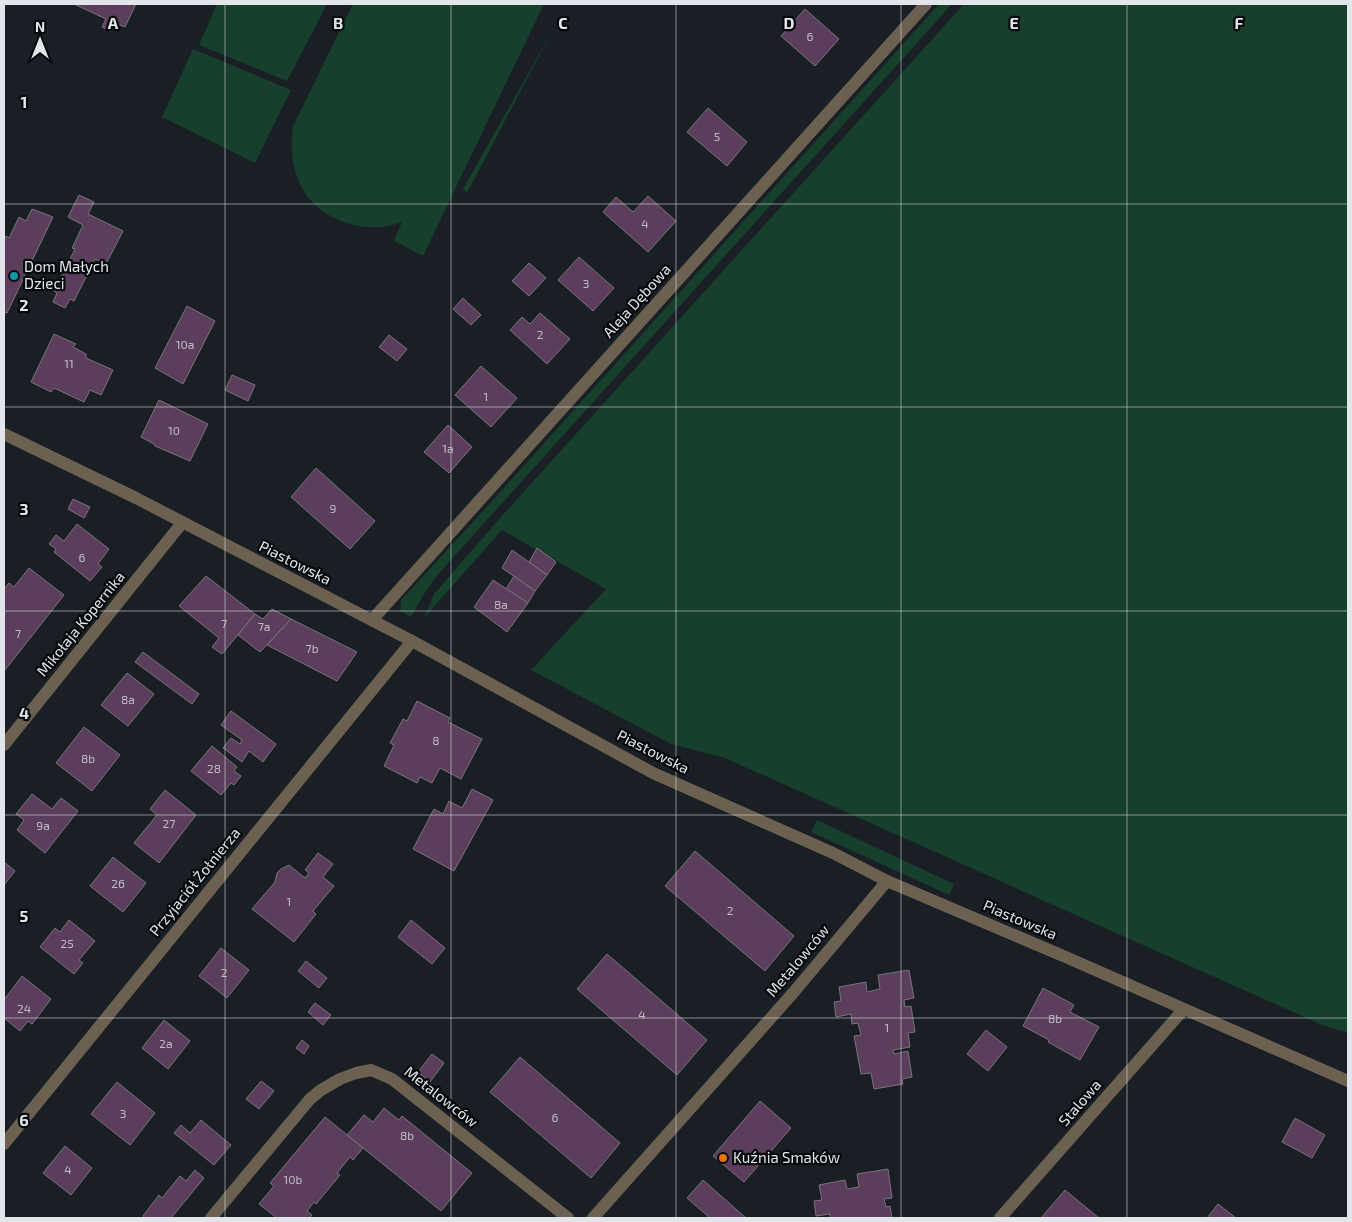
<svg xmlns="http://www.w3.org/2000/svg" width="1352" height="1222" viewBox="0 0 1352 1222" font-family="'Exo 2',sans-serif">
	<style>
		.green { fill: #163f2c }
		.building { fill: #5b3e5c; stroke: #7a737a }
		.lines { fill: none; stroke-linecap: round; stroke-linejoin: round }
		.minor { stroke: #6c6151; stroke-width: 12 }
		.grid { fill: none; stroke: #e2e6ea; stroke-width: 1; stroke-opacity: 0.55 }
		.culture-dot { fill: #0f9aa8; stroke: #06090b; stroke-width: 2 }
		.food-dot { fill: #e8710a; stroke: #06090b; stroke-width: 2 }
		.labels { text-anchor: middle; stroke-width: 4.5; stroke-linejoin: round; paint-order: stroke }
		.number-label { font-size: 12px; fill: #c0bcc6 }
		.poi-label { font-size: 15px; fill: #e2e6ea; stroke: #06090b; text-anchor: start }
		.street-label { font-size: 15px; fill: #e2e6ea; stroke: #06090b }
		.grid-label { font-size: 16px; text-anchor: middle; font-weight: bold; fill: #e2e6ea; stroke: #06090b; stroke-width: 4.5; stroke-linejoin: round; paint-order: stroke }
	</style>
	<rect width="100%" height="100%" fill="#191f24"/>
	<g class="green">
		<path d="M217 4H327L287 81 199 45Z"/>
		<path d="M353 4H544L423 256 394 241 402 222C370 235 325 223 305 193 292 173 290 149 293 126Z"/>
		<path d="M939 4H952L441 571 427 589 411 617 400 611 401 600 493 500Z"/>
		<path d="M964 4H1348V1033L1322 1025 725 758 671 744 531 670 606 589 502 530 424 618 434 594 500 518Z"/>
		<path d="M556 24 467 193 463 189Z"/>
		<path d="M193 49 291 90 255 163 162 117Z"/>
		<path d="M817 820 954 884 949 895 811 832Z"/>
	</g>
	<g class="building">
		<path d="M74 4H136L125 27 115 23 111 31 102 27 106 19Z"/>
		<path d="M805 9 839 39 815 66 781 36Z"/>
		<path d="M708 108 747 142 727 166 687 132Z"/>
		<path d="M79 195 94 202 88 214 123 231 106 264 95 259 74 301 70 299 65 308 53 302 57 293 54 291 75 249 72 248 83 225 68 217Z"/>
		<path d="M648 196 676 221 648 252 603 212 616 197 633 212Z"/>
		<path d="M32 209 53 217 7 313 4 312V240L6 236 9 238 19 217 26 221Z"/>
		<path d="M579 257 614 288 593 311 558 280Z"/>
		<path d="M529 263 546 278 529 296 512 281Z"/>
		<path d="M463 298 481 315 471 325 453 309Z"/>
		<path d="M187 306 215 321 183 384 155 368Z"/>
		<path d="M540 313 570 339 547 364 510 330 522 317 530 324Z"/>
		<path d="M54 334 76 344 73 347 86 354V358L113 370 101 395 90 390 84 402 54 388 51 392 31 382Z"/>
		<path d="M389 335 407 349 397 361 379 347Z"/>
		<path d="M481 366 517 398 491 427 455 395Z"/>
		<path d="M232 375 255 385 248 401 225 390Z"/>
		<path d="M159 400 208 424 190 461 155 446 154 444 141 437Z"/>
		<path d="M448 425 472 447 449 473 424 452Z"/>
		<path d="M316 468 375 521 350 549 291 497Z"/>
		<path d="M73 499 90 507 84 518 68 509Z"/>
		<path d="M77 524 109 549 98 564 102 567 90 581 54 552 56 549 49 544 56 535 64 541Z"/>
		<path d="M537 548 556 562 547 575 529 562Z"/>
		<path d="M512 550 547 575 535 591 502 568Z"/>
		<path d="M29 568 64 595 5 670 4 668V589L9 583 14 587Z"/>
		<path d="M206 576 255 614 222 654 212 647 219 638 179 606Z"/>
		<path d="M514 576 535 591 528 603 506 589Z"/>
		<path d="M493 580 528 603 507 632 474 607Z"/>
		<path d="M272 609 291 619 260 652 238 635 255 614 263 619Z"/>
		<path d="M291 619 357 652 337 681 267 645Z"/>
		<path d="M143 652 199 694 192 704 135 662Z"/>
		<path d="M127 673 154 694 128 726 101 705Z"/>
		<path d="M417 701 450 718 448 722 482 739 461 779 440 768 432 783 420 777 417 783 384 766 394 745 390 743 403 719 407 721Z"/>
		<path d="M231 711 276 744 263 762 249 751 242 762 223 748 231 738 240 744 242 740 221 725Z"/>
		<path d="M84 727 120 755 92 791 56 763Z"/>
		<path d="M212 746 237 767 234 771 241 776 234 785 231 783 221 795 191 771Z"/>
		<path d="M472 789 493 800 454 871 413 849 434 809 443 814 449 801 462 808Z"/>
		<path d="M165 790 196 815 159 863 134 843 157 815 150 809Z"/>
		<path d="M32 794 52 809 61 798 78 811 45 853 17 830 24 820 16 814Z"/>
		<path d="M695 851 794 936 765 971 665 886Z"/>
		<path d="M318 853 333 864 323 877 334 886 313 911 316 914 294 942 252 909 275 882 277 873 281 869 289 865 305 878 309 873 305 870Z"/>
		<path d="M113 857 146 883 123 912 90 886Z"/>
		<path d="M4 862 15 871 4 885Z"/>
		<path d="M69 920 95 941 79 960 83 963 74 974 40 947 55 928 60 932Z"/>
		<path d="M411 920 445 948 432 964 398 937Z"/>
		<path d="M221 948 249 970 227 998 199 976Z"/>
		<path d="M607 954 707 1040 677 1075 577 989Z"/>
		<path d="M306 961 327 978 319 988 298 971Z"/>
		<path d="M909 970 914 998 904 1000 905 1007 911 1006 915 1032 908 1033 910 1047 893 1050 894 1054 908 1051 912 1077 902 1079 903 1084 874 1089 871 1073 861 1074 854 1036 861 1035 858 1023 852 1024 851 1014 836 1017 834 1002 841 1001 839 987 866 982 867 992 880 989 878 975Z"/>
		<path d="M22 976 51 999 32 1024 28 1021 20 1031 4 1018V1000Z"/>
		<path d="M1043 988 1074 1005 1070 1012 1099 1027 1080 1060 1048 1042 1049 1040 1023 1026Z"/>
		<path d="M315 1003 331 1015 323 1025 308 1012Z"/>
		<path d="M164 1020 190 1041 168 1069 142 1048Z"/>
		<path d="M986 1030 1007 1047 988 1071 967 1054Z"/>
		<path d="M302 1040 309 1046 304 1054 296 1048Z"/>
		<path d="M432 1054 444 1063 430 1082 418 1072Z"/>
		<path d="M520 1057 620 1143 591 1178 490 1092Z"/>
		<path d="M261 1081 274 1091 259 1109 246 1099Z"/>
		<path d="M117 1082 155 1113 130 1145 91 1114Z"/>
		<path d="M760 1101 791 1128 744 1182 713 1156Z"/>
		<path d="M384 1108 399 1120 402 1116 472 1173 441 1211 347 1135 364 1115 373 1122Z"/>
		<path d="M325 1117 363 1148 353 1160 350 1157 337 1173 340 1175 316 1204 314 1202 307 1211 312 1215 309 1218H277L259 1204 274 1186 270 1183Z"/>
		<path d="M1295 1118 1325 1135 1312 1158 1282 1142Z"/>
		<path d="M201 1120 231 1145 214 1165 174 1133 181 1125 190 1133Z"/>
		<path d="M65 1146 92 1168 71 1195 43 1173Z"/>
		<path d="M888 1169 892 1198 884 1199 886 1207 890 1206 892 1218H830V1214L816 1216 814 1201 822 1200 819 1185 845 1180 847 1189 859 1187 857 1174Z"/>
		<path d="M195 1170 204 1178 171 1218H146L143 1216 159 1195 162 1198 180 1176 186 1181Z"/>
		<path d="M703 1180 746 1218H710L687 1198Z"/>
		<path d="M1065 1190 1099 1218H1041Z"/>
		<path d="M1218 1204 1236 1218H1207Z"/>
	</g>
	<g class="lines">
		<g class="minor">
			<path d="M4 434 136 498 412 641 653 773 833 853 887 881 1068 958 1348 1081"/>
			<path d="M372 620 926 4"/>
			<path d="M4 745 182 523"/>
			<path d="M4 1144 412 641"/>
			<path d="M211 1218 310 1099 321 1090 340 1079 356 1073 371 1070 392 1079 568 1218"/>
			<path d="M593 1218 793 993 887 881"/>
			<path d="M1000 1218 1184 1009"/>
		</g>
	</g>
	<path class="grid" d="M225 4V1218M451 4V1218M676 4V1218M901 4V1218M1127 4V1218M4 204H1348M4 407H1348M4 611H1348M4 815H1348M4 1018H1348"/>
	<circle class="culture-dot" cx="14" cy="276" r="5"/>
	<circle class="food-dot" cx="723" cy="1158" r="5"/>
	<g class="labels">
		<g class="number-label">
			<text x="810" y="41">6</text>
			<text x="717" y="141">5</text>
			<text x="645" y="228">4</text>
			<text x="586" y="288">3</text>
			<text x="540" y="339">2</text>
			<text x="185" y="349">10a</text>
			<text x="69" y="368">11</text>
			<text x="486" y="401">1</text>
			<text x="174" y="435">10</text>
			<text x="448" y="453">1a</text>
			<text x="333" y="513">9</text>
			<text x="82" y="562">6</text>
			<text x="501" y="609">8a</text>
			<text x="224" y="628">7</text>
			<text x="264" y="631">7a</text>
			<text x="18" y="638">7</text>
			<text x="312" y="653">7b</text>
			<text x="128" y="704">8a</text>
			<text x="436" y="745">8</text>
			<text x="88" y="763">8b</text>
			<text x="214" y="773">28</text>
			<text x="169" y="828">27</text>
			<text x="43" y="830">9a</text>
			<text x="118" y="888">26</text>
			<text x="289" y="906">1</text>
			<text x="730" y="915">2</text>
			<text x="67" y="948">25</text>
			<text x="224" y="977">2</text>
			<text x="24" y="1013">24</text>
			<text x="642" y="1019">4</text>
			<text x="1055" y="1023">8b</text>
			<text x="887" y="1032">1</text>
			<text x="166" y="1048">2a</text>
			<text x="123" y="1118">3</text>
			<text x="555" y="1122">6</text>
			<text x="407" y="1140">8b</text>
			<text x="68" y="1174">4</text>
			<text x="293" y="1184">10b</text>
		</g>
		<g class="poi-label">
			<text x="24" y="272">Dom Małych<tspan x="24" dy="17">Dzieci</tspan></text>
			<text x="733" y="1163">Kuźnia Smaków</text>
		</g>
		<g class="street-label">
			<text transform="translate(637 301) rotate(-48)" y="5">Aleja Dębowa</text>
			<text transform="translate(295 563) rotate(27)" y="5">Piastowska</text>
			<text transform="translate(81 624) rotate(-51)" y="5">Mikołaja Kopernika</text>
			<text transform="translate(653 752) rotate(27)" y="5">Piastowska</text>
			<text transform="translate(195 882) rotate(-51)" y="5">Przyjaciół Żołnierza</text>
			<text transform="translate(1020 920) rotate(23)" y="5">Piastowska</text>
			<text transform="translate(798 961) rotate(-50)" y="5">Metalowców</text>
			<text transform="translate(441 1097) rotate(38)" y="5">Metalowców</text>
			<text transform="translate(1080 1103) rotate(-49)" y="5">Stalowa</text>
		</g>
	</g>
	<g class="grid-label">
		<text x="113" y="29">A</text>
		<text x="338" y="29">B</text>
		<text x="563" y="29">C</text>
		<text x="789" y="29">D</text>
		<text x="1014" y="29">E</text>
		<text x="1239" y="29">F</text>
		<text x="24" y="108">1</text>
		<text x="24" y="311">2</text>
		<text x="24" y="515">3</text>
		<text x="24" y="719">4</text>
		<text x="24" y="922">5</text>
		<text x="24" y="1126">6</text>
	</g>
	<rect width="1352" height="1222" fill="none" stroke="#e2e6ea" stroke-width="10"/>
	<g transform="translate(40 40)" stroke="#06090b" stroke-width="4" paint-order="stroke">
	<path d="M0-4L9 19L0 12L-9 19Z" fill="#e2e6ea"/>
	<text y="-8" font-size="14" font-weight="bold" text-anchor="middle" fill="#e2e6ea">N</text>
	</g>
</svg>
